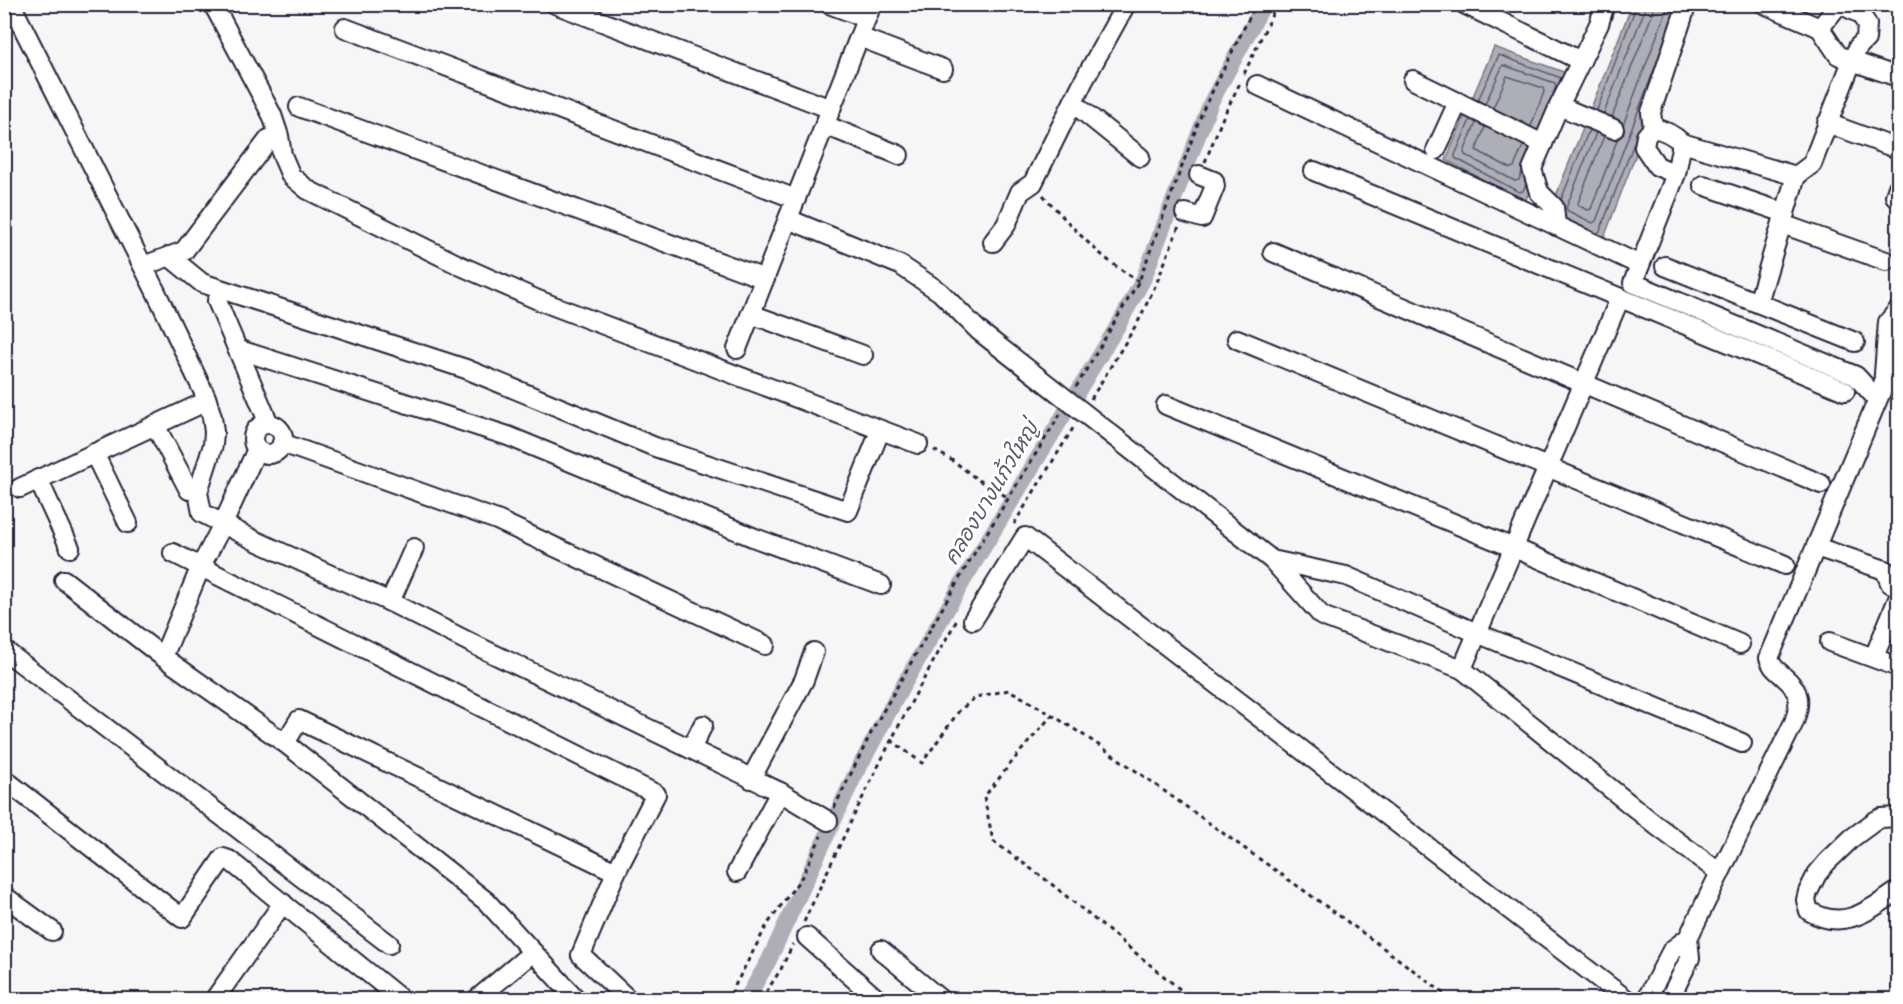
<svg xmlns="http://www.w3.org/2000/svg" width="1903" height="1004" viewBox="0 0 1903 1004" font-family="Kalam,'Playpen Sans Thai',sans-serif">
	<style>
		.water { fill: #aeaeb7; stroke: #767685; stroke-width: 1.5 }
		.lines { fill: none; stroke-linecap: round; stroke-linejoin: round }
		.shore { stroke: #5a5a6d; stroke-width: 1.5 }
		.canal { stroke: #aeaeb7; stroke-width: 16 }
		.minor-casing { stroke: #22223b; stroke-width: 22 }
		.path { stroke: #22223b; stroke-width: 3; stroke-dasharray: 4.5 4.5; stroke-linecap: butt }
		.minor { stroke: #fff; stroke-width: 18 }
		.labels { text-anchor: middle; stroke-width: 6; stroke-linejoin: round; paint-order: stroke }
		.water-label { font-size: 21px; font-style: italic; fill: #5a5a6d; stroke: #fff }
	</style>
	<rect width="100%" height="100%" fill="#f6f6f7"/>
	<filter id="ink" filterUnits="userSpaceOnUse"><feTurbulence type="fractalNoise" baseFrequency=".0167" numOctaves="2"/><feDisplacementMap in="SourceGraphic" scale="12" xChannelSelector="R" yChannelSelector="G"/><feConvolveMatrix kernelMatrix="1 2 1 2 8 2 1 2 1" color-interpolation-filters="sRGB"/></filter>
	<g filter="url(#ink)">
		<g class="water">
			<path d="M1632 5H1693L1602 243 1548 216Z"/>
			<path d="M1494 47 1575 76 1525 202 1446 160Z"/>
		</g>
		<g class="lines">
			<g class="shore">
				<path d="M1478 100 1499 55 1561 78"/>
				<path d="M1485 104 1503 65 1555 83 1556 86 1553 94"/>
				<path d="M1493 108 1507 76 1543 88 1544 92 1531 126"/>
				<path d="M1597 110 1637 4"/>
				<path d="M1604 113 1644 12 1645 4"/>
				<path d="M1612 117 1652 15 1654 4"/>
				<path d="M1470 120 1455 155V158L1519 192 1523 191 1526 184"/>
				<path d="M1476 123 1464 152 1465 155 1515 181 1519 180 1522 172"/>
				<path d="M1623 125 1669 4"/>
				<path d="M1485 127 1476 150 1510 168 1514 167 1523 146"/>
				<path d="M1596 133 1566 208 1568 211 1593 223 1596 221 1654 70"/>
				<path d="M1604 136 1578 203 1579 206 1588 210 1591 209 1618 138"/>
				<path d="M1561 200 1589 130"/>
				<path d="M1597 233 1600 231 1634 143"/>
			</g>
			<path class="canal" d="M744 1000 750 993 769 960 854 777 900 691 965 578 1120 322 1143 280 1211 102 1264 4"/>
			<g class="minor-casing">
				<g id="minor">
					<path d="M11 4 156 292 206 397 212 417 214 432 213 445 198 492 202 513 254 540 390 602 479 647 780 792 828 821"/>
					<path d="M213 4 272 115 279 136 282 155 291 176 308 190 461 266 538 300 918 444"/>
					<path d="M555 4 831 109"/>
					<path d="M829 4 866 18"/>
					<path d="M1464 4 1581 61"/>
					<path d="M1764 4 1820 28"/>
					<path d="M1839 4 1820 28 1838 55 1852 61 1898 77"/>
					<path d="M345 28 796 199"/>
					<path d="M859 37 943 69"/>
					<path d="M1413 80 1543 144"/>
					<path d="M1257 85 1640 265"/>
					<path d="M1073 103 1140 157"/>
					<path d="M1559 106 1614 129"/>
					<path d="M299 107 765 279"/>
					<path d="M1827 123 1898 149"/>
					<path d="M825 125 899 155"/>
					<path d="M1653 128 1651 112 1687 4"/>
					<path d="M1682 143 1796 176 1812 164 1852 61 1858 47 1866 39 1867 24 1860 14 1840 4"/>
					<path d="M1436 150 1458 102"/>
					<path d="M1314 171 1845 391"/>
					<path d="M1676 174 1657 166 1644 147 1646 136 1653 128C1665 130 1673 134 1682 143L1676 174 1633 283 1856 376 1877 399"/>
					<path d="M1703 185 1785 213"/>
					<path d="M1895 196 1898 187"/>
					<path d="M1185 213 1202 218 1215 186 1214 181 1199 175"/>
					<path d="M788 219 900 265 940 292 979 331 1272 560 1346 576 1477 633 1742 743"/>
					<path d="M1782 224 1886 261"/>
					<path d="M1556 226 1554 207 1539 192 1532 169 1559 106 1599 24 1605 4"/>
					<path d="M993 242 1006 225 1020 192 1033 183 1083 82 1126 4"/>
					<path d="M1273 252 1821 484"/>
					<path d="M169 256 202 283 466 369 655 447 848 511 878 436"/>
					<path d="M143 266 184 251 269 139"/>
					<path d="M1665 266 1855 342"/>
					<path d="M1620 298 1462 669 1657 826 1720 873"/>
					<path d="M217 301 269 424"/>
					<path d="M1758 303 1796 176"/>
					<path d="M751 314 863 355"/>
					<path d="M1237 339 1785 565"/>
					<path d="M237 349 508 436 755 538 881 585"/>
					<path d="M737 349 872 4"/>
					<path d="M1166 405 1514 548 1740 644"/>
					<circle cx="268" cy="439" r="15"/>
					<path d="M155 425 189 490"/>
					<path d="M282 443 497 520 765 645"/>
					<path d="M94 453 128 523"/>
					<path d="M38 479 70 548"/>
					<path d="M20 488 207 401"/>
					<path d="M1816 547 1885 570"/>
					<path d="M173 553 656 794 616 872 581 955 629 1000"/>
					<path d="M1272 560 1322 616 1462 669"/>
					<path d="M1885 570 1890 583 1898 588"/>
					<path d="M64 580 163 657 285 743 486 901 577 1000"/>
					<path d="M390 602 414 548"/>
					<path d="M973 620 1025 537 1627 1000"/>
					<path d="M1830 642 1898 667"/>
					<path d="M4 650 389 944"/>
					<path d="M163 657 201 566 223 524 257 449"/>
					<path d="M1874 657 1898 599"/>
					<path d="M285 743 299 720 616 872"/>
					<path d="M691 749 703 725"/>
					<path d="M4 779 182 918 223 858 229 860 402 1000"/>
					<path d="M751 779 804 680 814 652"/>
					<path d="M1898 817 1881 818 1875 821 1852 838 1827 862 1817 874 1808 892 1806 900 1809 911C1844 932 1869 910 1898 891"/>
					<path d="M737 872 780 792"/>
					<path d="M4 896 52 931"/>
					<path d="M807 937 878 1000"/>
					<path d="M881 950 941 1000"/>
					<path d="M214 1000 283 903"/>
					<path d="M476 1000 533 952"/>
					<path d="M1646 1000 1672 950 1688 938 1794 722C1801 702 1801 691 1783 676 1775 668 1773 669 1769 658L1883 387 1888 322 1898 310"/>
					<path d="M1669 1000 1690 958 1688 938"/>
				</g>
			</g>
			<g class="path">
				<path d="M1435 4 1450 12"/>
				<path d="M1244 74 1277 4"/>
				<path d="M1205 162 1223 117 1240 83"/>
				<path d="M1043 195C1072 227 1101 260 1139 281"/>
				<path d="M1076 387 1139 281 1203 110 1256 4"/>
				<path d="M1091 399 1139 320 1157 282 1179 226"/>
				<path d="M934 450 955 462 978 480 1009 498"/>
				<path d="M1014 524 1075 425"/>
				<path d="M1053 714 1020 752 984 797 993 841 1049 882 1193 1000"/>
				<path d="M891 740 922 763 959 711 976 697 1009 690C1080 729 1146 778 1213 826 1293 883 1374 939 1452 1000"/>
				<path d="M834 808 874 727 969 562 1061 413"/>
				<path d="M804 922C851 819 900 718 957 620"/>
				<path d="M724 1000 730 995 767 925 803 875 821 836"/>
				<path d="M761 1000 781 969 793 944"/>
			</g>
			<use href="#minor" class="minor"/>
		</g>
	</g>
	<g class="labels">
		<g class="water-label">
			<text transform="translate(991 493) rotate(-59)" y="7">คลองบางแก้วใหญ่</text>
		</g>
	</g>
	<rect width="1903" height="1004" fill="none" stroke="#fff" stroke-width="24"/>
	<rect x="12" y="12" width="1879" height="980" fill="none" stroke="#22223b" stroke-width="2" filter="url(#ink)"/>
</svg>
